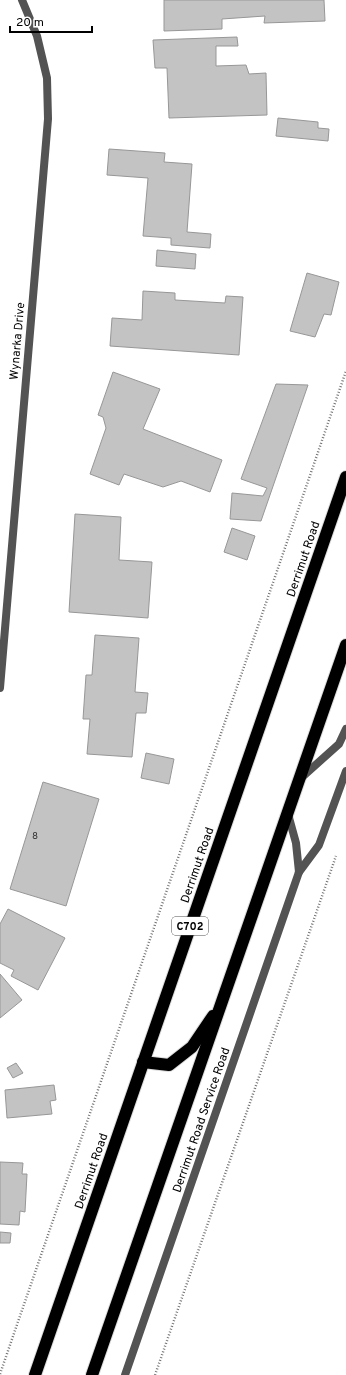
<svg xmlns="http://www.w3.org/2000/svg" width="346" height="1375" viewBox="0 0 346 1375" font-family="Overpass,sans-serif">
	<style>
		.building { fill: #c3c3c3; stroke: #979797 }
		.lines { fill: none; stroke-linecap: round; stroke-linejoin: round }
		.highway-casing { stroke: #dbdbdb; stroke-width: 14 }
		.path { stroke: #757575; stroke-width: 2.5; stroke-dasharray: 1 2; stroke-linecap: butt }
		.street { stroke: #535353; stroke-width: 8 }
		.highway { stroke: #000; stroke-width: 12 }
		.labels { text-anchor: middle; stroke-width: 3; stroke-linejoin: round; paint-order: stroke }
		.number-label { font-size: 10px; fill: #313131 }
		.shield { fill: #fff; stroke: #4c4c4c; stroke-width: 1 }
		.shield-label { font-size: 11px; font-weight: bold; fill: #000 }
		.street-label { font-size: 12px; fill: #000; stroke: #fff }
	</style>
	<rect width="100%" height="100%" fill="#fff"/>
	<g class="building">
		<path d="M164 0H324L325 21 264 23 265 16 222 19V29L164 31Z"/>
		<path d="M237 37 238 46H216V66L246 65 249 74 266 73 267 115 169 118 167 68H155L153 40Z"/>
		<path d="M278 118 318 122V128L329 129 328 141 276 136Z"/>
		<path d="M109 149 165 153 164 162 192 164 187 232 211 234 210 248 171 245V238L143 236 148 178 107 175Z"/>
		<path d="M157 250 196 254 195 269 156 266Z"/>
		<path d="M307 273 339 282 331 315 324 314 315 337 290 331Z"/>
		<path d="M143 291 175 293V300L225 303 226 296 243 297 239 355 110 346 112 318 142 320Z"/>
		<path d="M113 372 160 389 143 429 222 460 210 492 181 481 163 487 124 474 119 485 90 474 106 428 103 417 98 415Z"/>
		<path d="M276 384 308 385 261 521 230 519 232 493 263 496 267 488 241 479Z"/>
		<path d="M75 514 121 517 119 560 152 562 148 618 69 612Z"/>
		<path d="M232 528 255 536 247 560 224 552Z"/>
		<path d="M95 635 139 638 135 692 148 693 146 713H136L132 757 87 754 90 719H83L86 675H92Z"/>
		<path d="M146 753 174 759 169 784 141 778Z"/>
		<path d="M43 782 99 799 66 906 10 889Z"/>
		<path d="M8 909 65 938 38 990 11 976 14 970 0 963V924Z"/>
		<path d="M0 974 22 1000 0 1018Z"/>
		<path d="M16 1063 23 1073 13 1078 7 1068Z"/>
		<path d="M54 1085 56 1100 50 1101 52 1114 7 1118 5 1090Z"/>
		<path d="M0 1162 23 1163 22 1174H27L25 1212 20 1211 19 1225 0 1224Z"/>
		<path d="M0 1232 11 1233 10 1243H0Z"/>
	</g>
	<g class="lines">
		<g class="highway-casing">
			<g id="highway">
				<path d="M143 1062 169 1065 192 1047 213 1016"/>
				<path d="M35 1375 346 477"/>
				<path d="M92 1375 346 645"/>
			</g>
		</g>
		<g class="path">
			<path d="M0 1374 346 371"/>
			<path d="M155 1375 336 856"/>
		</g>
		<g class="street">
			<path d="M0 688 48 119 47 78 37 36 22 0"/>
			<path d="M301 778 339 744 346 729"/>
			<path d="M299 872 319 845 346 771"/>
			<path d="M125 1375 299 872 296 843 288 814"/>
		</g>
		<use href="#highway" class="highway"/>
	</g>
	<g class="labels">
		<g class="number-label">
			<text x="35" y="839">8</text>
		</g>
		<rect class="shield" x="172" y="917" width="36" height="18" rx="3"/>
		<g class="shield-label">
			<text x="190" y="930">C702</text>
		</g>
		<g class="street-label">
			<text transform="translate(17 341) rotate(-85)" y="4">Wynarka Drive</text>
			<text transform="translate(303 559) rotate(-71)" y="4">Derrimut Road</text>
			<text transform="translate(197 865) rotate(-71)" y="4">Derrimut Road</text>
			<text transform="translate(201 1120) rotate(-71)" y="4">Derrimut Road Service Road</text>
			<text transform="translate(91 1171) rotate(-71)" y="4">Derrimut Road</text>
		</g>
	</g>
	<path d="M10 26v6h82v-6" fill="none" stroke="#000000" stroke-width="2"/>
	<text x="16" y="26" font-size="12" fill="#000000" stroke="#ffffff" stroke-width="3" paint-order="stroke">20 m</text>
</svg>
